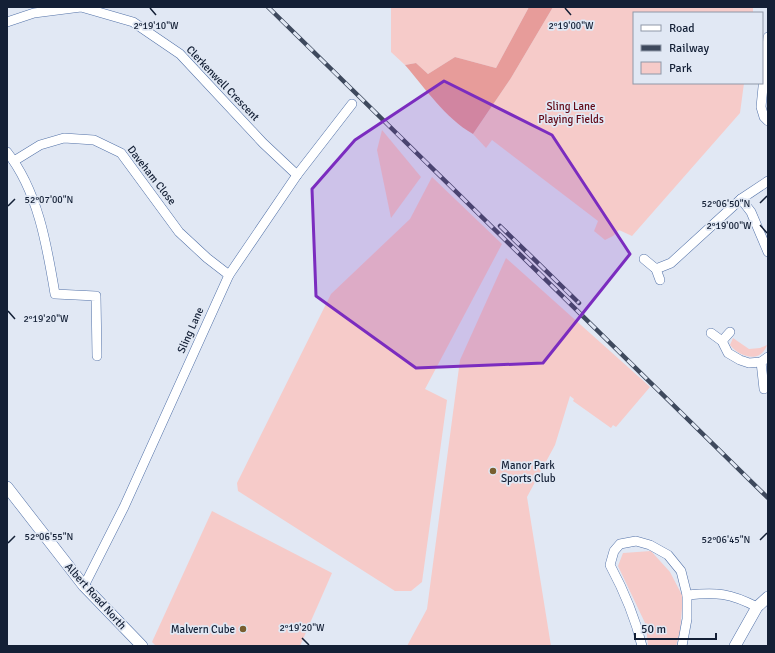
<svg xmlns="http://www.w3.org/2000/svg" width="775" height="653" viewBox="0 0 775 653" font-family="Signika,sans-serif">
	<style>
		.green { fill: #f6cbc9 }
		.forest { fill: #e79c9a }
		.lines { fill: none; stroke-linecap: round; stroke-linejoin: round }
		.minor-casing { stroke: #5372a8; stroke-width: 10 }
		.tertiary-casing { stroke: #5372a8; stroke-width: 12 }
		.minor { stroke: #fff; stroke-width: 9 }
		.tertiary { stroke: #fff; stroke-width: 11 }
		.rail-casing { stroke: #3e495d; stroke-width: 4.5 }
		.rail { stroke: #e1e8f4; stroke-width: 3; stroke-dasharray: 9; stroke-linecap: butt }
		.marked { fill: #7b2cbf; fill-opacity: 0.2; stroke: #7b2cbf; stroke-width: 3; stroke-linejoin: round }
		.ticks { fill: none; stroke: #142036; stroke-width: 1.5 }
		.poi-dot { fill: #785e2f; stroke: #e1e8f4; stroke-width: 1.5 }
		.labels { text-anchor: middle; stroke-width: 3.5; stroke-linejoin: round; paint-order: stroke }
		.street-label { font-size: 11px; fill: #142036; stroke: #e1e8f4 }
		.park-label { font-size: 11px; fill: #610816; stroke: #e1e8f4 }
		.poi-label { font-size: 11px; fill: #142036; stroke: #e1e8f4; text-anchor: start }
		.ticks-label { font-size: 10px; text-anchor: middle; fill: #142036; stroke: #e1e8f4; stroke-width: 3.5; stroke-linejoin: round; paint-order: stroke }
	</style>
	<rect width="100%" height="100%" fill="#e1e8f4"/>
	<g class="green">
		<path d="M391 7H529L496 68 455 57 428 74 416 63 405 65 391 52Z"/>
		<path d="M553 7H753V13H634V83H744L740 113 632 236 619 230 613 236 605 240 594 231 598 221 492 140 486 148 473 134 511 78Z"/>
		<path d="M382 130 421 177 391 218 377 150Z"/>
		<path d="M432 177 502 244 425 389 447 400 422 582 411 591H395L238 491 237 483 331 294 410 219Z"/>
		<path d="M506 258 648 385 650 387 616 427 613 425 611 428 573 401 574 399 570 396 555 445 527 497 551 646H407L427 609 460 360Z"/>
		<path d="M733 338 749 349 760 348 767 345C760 364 740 357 730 345Z"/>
		<path d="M212 511 332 573 300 646H156L152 642Z"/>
		<path d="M651 551 670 572 683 597 680 631 676 646H648L646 625 618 566 623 553Z"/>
	</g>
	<path class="forest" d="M529 7H553L511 78 473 134C445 118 426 89 405 65L416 63 428 74 455 57 496 68Z"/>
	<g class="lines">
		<g class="minor-casing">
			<g id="minor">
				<path d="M7 22 34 13 81 7 133 22 180 54 263 143 297 175"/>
				<path d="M768 37 761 107 764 117 768 121"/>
				<path d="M7 152C38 191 47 246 55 294L96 296 97 356"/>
				<path d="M14 161 40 145 64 138 94 140 121 153 179 232 207 258 229 275"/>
				<path d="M741 199 751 212 768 252"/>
				<path d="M644 259 656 269 671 263 741 199 768 181"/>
				<path d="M656 269 660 280"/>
				<path d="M711 333 722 341 728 353 740 360 749 363 761 362 768 357"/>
				<path d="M722 341 730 332"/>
				<path d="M761 362 764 389"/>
				<path d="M84 586 124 507 229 275 297 175 352 104"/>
				<path d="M687 595C717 592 730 593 757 607"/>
				<path d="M642 646C635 617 624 591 610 565L614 551 620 544 636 541 650 545 668 555 681 571 687 595V619L682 646"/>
			</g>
		</g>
		<g class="tertiary-casing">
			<g id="tertiary">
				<path d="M7 487 84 586 142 646"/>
				<path d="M735 646 757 607 768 597"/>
			</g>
		</g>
		<use href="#minor" class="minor"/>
		<use href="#tertiary" class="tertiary"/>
		<g class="rail-casing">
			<g id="rail">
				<path d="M268 7 768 498"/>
				<path d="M500 226 579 303"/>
			</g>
		</g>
		<use href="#rail" class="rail"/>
	</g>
	<path class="marked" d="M444 81 552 135 630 254 543 363 416 368 316 296 312 189 355 140Z"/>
	<path class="ticks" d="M150 8 156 15M565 8 571 15M760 203 767 196M8 206 15 199M760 225 767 233M8 311 15 319M760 540 767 533M8 543 15 536M302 638 309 645"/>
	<g class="poi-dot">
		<circle cx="493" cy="471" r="4"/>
		<circle cx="243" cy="629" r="4"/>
	</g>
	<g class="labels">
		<g class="street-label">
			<text transform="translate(223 83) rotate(46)" y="4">Clerkenwell Crescent</text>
			<text transform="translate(152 175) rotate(52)" y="4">Daveham Close</text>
			<text transform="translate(190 330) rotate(-66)" y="4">Sling Lane</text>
			<text transform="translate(96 596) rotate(48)" y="4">Albert Road North</text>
		</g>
		<g class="park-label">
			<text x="571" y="110">Sling Lane<tspan x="571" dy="13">Playing Fields</tspan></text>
		</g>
		<g class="poi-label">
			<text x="501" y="469">Manor Park<tspan x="501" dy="13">Sports Club</tspan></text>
			<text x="235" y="633" text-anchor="end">Malvern Cube</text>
		</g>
	</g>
	<g class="ticks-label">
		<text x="156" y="29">2°19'10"W</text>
		<text x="571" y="29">2°19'00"W</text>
		<text x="49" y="203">52°07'00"N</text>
		<text x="726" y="207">52°06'50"N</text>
		<text x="729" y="229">2°19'00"W</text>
		<text x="46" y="322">2°19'20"W</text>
		<text x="49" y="540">52°06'55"N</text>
		<text x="726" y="543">52°06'45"N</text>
		<text x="302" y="631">2°19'20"W</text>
	</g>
	<rect width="775" height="653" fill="none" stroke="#142036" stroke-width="16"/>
	<rect x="633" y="12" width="130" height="72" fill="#e1e8f4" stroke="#8f98a8"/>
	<rect x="641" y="25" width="20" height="6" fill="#ffffff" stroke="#8f98a8"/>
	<text x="669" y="32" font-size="12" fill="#142036">Road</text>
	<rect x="641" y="45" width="20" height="6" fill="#3e495d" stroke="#8f98a8"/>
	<text x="669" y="52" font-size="12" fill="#142036">Railway</text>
	<rect x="641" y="62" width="20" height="12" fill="#f6cbc9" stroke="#8f98a8"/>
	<text x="669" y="72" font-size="12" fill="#142036">Park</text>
	<path d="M635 633v6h81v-6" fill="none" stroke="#142036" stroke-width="2"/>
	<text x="641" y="633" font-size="12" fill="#142036" stroke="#e1e8f4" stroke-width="3" paint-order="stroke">50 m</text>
</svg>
